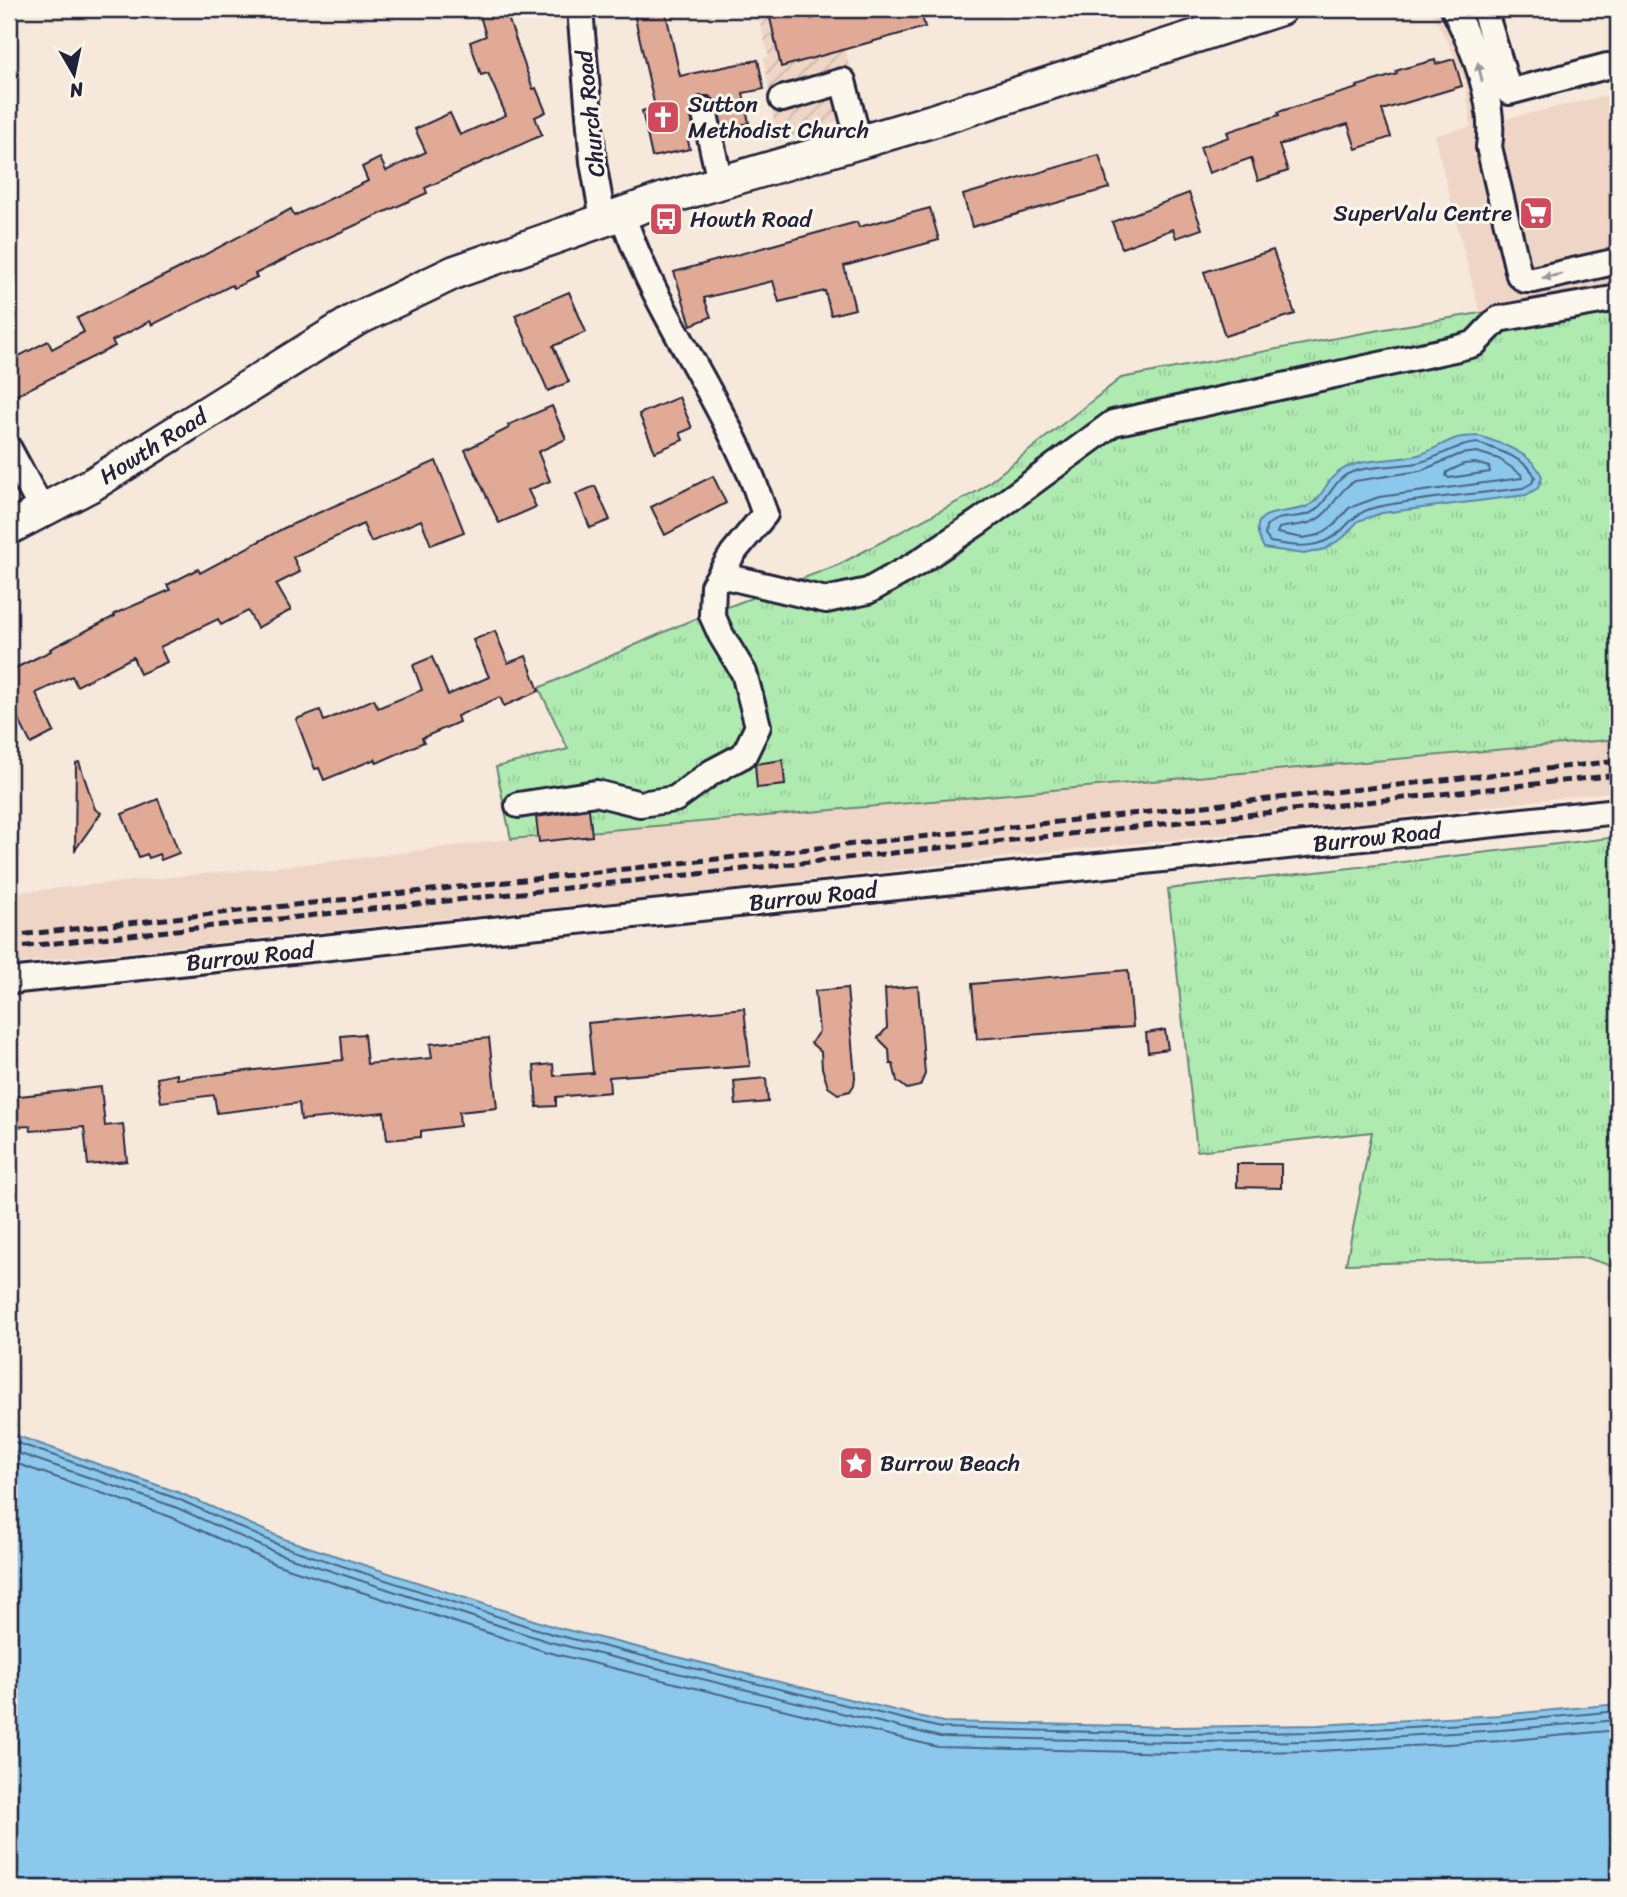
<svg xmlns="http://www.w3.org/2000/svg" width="1627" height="1897" viewBox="0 0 1627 1897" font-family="Sriracha,sans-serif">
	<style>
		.built { fill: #efd5c6 }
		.industrial { fill: url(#industrial-furrows) }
		.grass { fill: url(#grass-tufts); stroke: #688676; stroke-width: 2 }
		.water { fill: #8bc8eb; stroke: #6186a5; stroke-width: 2 }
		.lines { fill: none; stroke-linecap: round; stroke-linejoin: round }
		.shore { stroke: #4c6481; stroke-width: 2 }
		.building { fill: #e0aa96; stroke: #22223b; stroke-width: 2 }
		.minor-casing { stroke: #22223b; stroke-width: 30 }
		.major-casing { stroke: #22223b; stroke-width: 37 }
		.minor { stroke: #fbf7ec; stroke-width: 24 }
		.major { stroke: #fbf7ec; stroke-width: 32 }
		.rail { stroke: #22223b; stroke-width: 5; stroke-dasharray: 10 5; stroke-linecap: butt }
		.oneway { fill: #99979c }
		.labels { text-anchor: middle; stroke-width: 6; stroke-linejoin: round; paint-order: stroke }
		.poi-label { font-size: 23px; fill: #22223b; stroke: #fbf7ec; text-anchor: start }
		.street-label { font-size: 23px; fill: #22223b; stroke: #fbf7ec }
	</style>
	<defs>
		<pattern id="industrial-furrows" width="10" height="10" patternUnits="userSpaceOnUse" patternTransform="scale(1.75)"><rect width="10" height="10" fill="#efd5c6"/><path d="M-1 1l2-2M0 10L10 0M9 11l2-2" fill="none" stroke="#cdb7ab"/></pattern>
		<pattern id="grass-tufts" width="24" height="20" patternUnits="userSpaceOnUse" patternTransform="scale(1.75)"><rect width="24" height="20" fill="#afebb1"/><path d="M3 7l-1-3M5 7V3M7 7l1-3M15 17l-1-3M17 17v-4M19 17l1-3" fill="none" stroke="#96c999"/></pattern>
	</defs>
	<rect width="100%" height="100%" fill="#f6e8db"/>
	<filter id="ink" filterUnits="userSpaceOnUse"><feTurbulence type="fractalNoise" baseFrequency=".0143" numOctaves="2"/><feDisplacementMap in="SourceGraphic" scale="14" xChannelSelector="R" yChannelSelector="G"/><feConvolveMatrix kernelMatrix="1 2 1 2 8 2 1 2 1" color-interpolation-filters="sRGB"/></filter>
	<g filter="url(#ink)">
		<g class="built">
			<path d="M1430 9H1479L1487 33 1505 119 1618 93V292L1535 308 1480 313 1434 135 1471 127 1465 82 1452 50Z"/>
			<path d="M1618 739V791L1356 822 1040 853 752 887 9 964V893L336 861 511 839Z"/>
		</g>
		<path class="industrial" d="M756 9H835L861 113 777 142 764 59 769 57Z"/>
		<g class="grass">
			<path d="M1618 292V739L511 839 496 767 568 749 539 688 680 625 838 565 978 491 1121 378 1396 327 1480 313 1535 308Z"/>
			<path d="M1618 837V1268L1587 1258 1346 1264 1372 1132 1197 1151 1168 889Z"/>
		</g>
		<g class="water">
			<path d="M1479 436C1501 443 1533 453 1542 477L1538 488 1526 495 1382 513 1358 521 1344 537 1325 549 1304 554 1264 548C1240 504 1289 516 1308 506 1323 499 1326 479 1340 471 1362 457 1393 462 1418 455 1432 451 1444 442 1457 438 1464 436 1472 437 1479 436Z"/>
			<path d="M9 1433 180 1493 284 1539 555 1627 943 1722 1175 1727 1318 1725 1500 1715 1618 1704V1888H9Z"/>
		</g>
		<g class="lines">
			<g class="shore">
				<path d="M1478 443C1495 449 1528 459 1535 477L1532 483 1523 488C1477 494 1429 497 1382 506 1363 509 1355 516 1342 530 1321 550 1296 547 1270 542L1265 535 1266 527C1277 513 1296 520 1311 513 1326 505 1330 487 1343 477 1359 465 1397 467 1417 463 1440 458 1452 445 1478 443Z"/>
				<path d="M1477 452 1499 459 1521 474 1522 478 1379 497 1349 508 1334 525 1319 535 1303 538 1277 533 1279 528C1290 525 1304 526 1314 521 1333 512 1337 490 1355 481L1420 471 1461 454Z"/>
				<path d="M1475 463 1489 467 1490 472 1449 478 1446 476 1447 472 1464 464Z"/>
				<path d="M9 1440 178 1499 281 1546 552 1634 941 1728 1175 1734 1318 1732 1501 1722 1618 1711"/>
				<path d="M9 1450 175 1507 279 1554 550 1642 940 1737 1175 1742 1318 1741 1501 1730 1618 1720"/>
				<path d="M9 1461 171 1517 275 1564 547 1652 938 1747 1175 1753 1319 1751 1502 1741 1618 1730"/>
			</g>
		</g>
		<g class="building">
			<path d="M478 9H505L533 89 536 88 546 112 535 117 542 135 425 188 427 193 325 239 255 274 257 277 234 288 232 285 152 325 150 321 112 341 115 346 9 399V361L48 341 52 349 84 332 77 318 176 270 291 209 294 216 368 181 362 167 380 158 386 171 426 152 415 129 450 113 460 135 506 115 488 73 481 75 470 42 486 36Z"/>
			<path d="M633 9H665L680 76 758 60 764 89 743 93 749 123 723 129 715 101 709 96H700L694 100 690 106 694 136 687 137 690 149 652 157 642 111 655 107Z"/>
			<path d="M768 9H808L811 19 846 9H920L925 27 781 67Z"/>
			<path d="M1454 59 1462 86 1382 110 1391 137 1356 149 1348 124 1279 145 1288 171 1258 181 1251 158 1209 173 1200 147 1229 137 1227 132 1279 115 1278 112 1358 88 1357 86 1397 74 1396 71 1405 68 1435 60 1436 64Z"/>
			<path d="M1099 155 1109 188 972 227 963 195Z"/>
			<path d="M1189 193 1202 229 1176 238 1173 229 1122 248 1112 222Z"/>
			<path d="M930 208 939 240 844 266 855 309 831 315 825 291 779 302 773 281 704 298 711 317 691 325 674 272 857 222 859 227Z"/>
			<path d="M1273 250 1295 314 1225 336 1204 272Z"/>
			<path d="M569 292 586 332 553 346 569 382 548 391 515 315Z"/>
			<path d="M679 397 692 428 680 433 683 440 655 452 639 414Z"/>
			<path d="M552 406 566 439 538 452 550 481 528 490 536 507 499 523 465 450 509 428 508 425Z"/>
			<path d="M436 461 464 532 431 545 421 520 371 542 363 524 293 557 300 572 276 584 291 610 257 628 248 611 221 625 218 619 160 647 167 662 140 674 133 657 77 686 72 676 36 693 54 732 31 744 18 718 9 722V671L51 651 50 649 115 616 114 614 170 590 167 585 198 569 200 573 284 528Z"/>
			<path d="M713 476 726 503 665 535 651 507Z"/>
			<path d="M595 486 610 520 590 528 576 494Z"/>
			<path d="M495 631 508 663 526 656 539 691 504 706 500 697 457 716 459 722 422 738 424 742 377 763 375 759 324 780 319 768 315 769 296 719 320 710 324 721 374 699 378 708 422 690 413 665 432 657 448 695 489 677 473 640Z"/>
			<path d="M783 760 785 785 757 788 755 764Z"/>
			<path d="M79 762 95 809 101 813 75 850 76 763Z"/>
			<path d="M158 799 179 853 161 860 159 854 149 858 147 854 139 857 122 814Z"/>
			<path d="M589 809 592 836 539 842 536 817Z"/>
			<path d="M1128 970 1133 1027 977 1039 972 984Z"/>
			<path d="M918 986 925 1074 920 1086 907 1089 897 1081 893 1064H890L889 1049 878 1038 887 1028 885 989Z"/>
			<path d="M847 988 855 1077 854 1085 850 1091 838 1094 828 1087 822 1068 821 1052 811 1043 819 1031 815 991Z"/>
			<path d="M744 1008 750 1066 609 1077 610 1092 556 1097V1106L537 1107 534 1066 553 1064 554 1076 593 1073 588 1023Z"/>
			<path d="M1165 1030 1168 1049 1148 1052 1146 1033Z"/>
			<path d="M364 1034 367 1064 432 1058 430 1044 489 1038 497 1108 459 1112 460 1126 421 1131V1137L387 1140 384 1112 301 1120 299 1103 217 1113 214 1095 161 1102 157 1078 177 1074V1079L343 1060 341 1036Z"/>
			<path d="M766 1078 768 1102 736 1105 734 1081Z"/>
			<path d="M101 1087 105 1126 123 1124 127 1161 88 1165 84 1127 31 1131 30 1126 13 1127 11 1097Z"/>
			<path d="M1237 1164H1281V1188L1237 1187Z"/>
		</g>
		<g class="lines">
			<g class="minor-casing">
				<g id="minor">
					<path d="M580 9 593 162 603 219"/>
					<path d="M1454 9C1474 49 1496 102 1489 147L1519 275 1525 280H1533L1618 261"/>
					<path d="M1484 9 1509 92 1607 66"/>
					<path d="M782 99 843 81 859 142"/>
					<path d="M704 110 720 182"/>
					<path d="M9 449 42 510"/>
					<path d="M720 575 826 600 868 591 916 564 980 521 1113 423 1458 348 1474 344 1498 319 1618 298"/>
					<path d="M518 805 596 793 640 804 675 799 712 772 744 755 758 726 744 673 721 635 712 615 713 586 733 553 765 514C759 499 755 483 748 469 710 381 652 305 622 213"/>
					<path d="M9 981 1618 811"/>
				</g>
			</g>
			<g class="major-casing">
				<path id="major" d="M9 528 93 484 355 320 455 272 664 199 932 121 1280 9"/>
			</g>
			<use href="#minor" class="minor"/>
			<use href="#major" class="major"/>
			<g class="rail">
				<path d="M9 936 1618 761"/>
				<path d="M9 948 1618 775"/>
			</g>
		</g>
		<defs><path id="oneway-solid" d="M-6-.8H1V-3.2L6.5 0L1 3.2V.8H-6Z" transform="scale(1.75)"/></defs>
		<g class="oneway">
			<use href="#oneway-solid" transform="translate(1480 72) rotate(-103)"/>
			<use href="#oneway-solid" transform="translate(1552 276) rotate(168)"/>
		</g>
	</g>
	<defs>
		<g id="church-square" transform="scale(1.75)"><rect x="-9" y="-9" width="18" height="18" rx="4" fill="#d1495b" stroke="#fbf7ec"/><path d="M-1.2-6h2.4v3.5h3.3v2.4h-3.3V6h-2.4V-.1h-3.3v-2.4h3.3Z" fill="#fff"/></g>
		<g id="supermarket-square" transform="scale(1.75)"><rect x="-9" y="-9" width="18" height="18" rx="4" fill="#d1495b" stroke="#fbf7ec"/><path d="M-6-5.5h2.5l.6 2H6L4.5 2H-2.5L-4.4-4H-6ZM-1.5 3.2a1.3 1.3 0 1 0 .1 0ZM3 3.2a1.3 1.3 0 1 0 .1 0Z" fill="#fff"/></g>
		<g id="bus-square" transform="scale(1.75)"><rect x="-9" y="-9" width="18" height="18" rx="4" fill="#d1495b" stroke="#fbf7ec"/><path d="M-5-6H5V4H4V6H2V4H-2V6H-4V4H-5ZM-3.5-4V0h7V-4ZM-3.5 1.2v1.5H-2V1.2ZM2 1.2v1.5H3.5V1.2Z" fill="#fff"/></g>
		<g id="sight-square" transform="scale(1.75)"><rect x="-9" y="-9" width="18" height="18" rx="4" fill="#d1495b" stroke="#fbf7ec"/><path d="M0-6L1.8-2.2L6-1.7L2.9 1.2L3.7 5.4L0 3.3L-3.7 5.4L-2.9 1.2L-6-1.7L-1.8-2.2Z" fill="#fff"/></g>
	</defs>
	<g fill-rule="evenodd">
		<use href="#church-square" x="663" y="117"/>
		<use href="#supermarket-square" x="1536" y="213"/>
		<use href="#bus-square" x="666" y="219"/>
		<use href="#sight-square" x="856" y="1463"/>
	</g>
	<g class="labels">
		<g class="poi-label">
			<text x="688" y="112">Sutton<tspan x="688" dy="26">Methodist Church</tspan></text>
			<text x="1512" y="221" text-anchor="end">SuperValu Centre</text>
			<text x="690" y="227">Howth Road</text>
			<text x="880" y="1471">Burrow Beach</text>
		</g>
		<g class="street-label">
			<text transform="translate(590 114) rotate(-96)" y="8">Church Road</text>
			<text transform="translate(153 446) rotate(-32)" y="8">Howth Road</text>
			<text transform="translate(1377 837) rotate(-6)" y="8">Burrow Road</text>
			<text transform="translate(813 896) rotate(-6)" y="8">Burrow Road</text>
			<text transform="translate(250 956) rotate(-6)" y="8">Burrow Road</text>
		</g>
	</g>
	<rect width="1627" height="1897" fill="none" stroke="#fbf7ec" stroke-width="35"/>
	<rect x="18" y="18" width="1592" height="1862" fill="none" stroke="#22223b" stroke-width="2.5" filter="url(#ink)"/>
	<g transform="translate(74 74) rotate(171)" stroke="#fbf7ec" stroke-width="5" paint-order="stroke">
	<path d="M0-5L12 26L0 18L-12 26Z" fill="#22223b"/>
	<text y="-10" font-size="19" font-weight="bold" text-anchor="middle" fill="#22223b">N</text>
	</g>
</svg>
